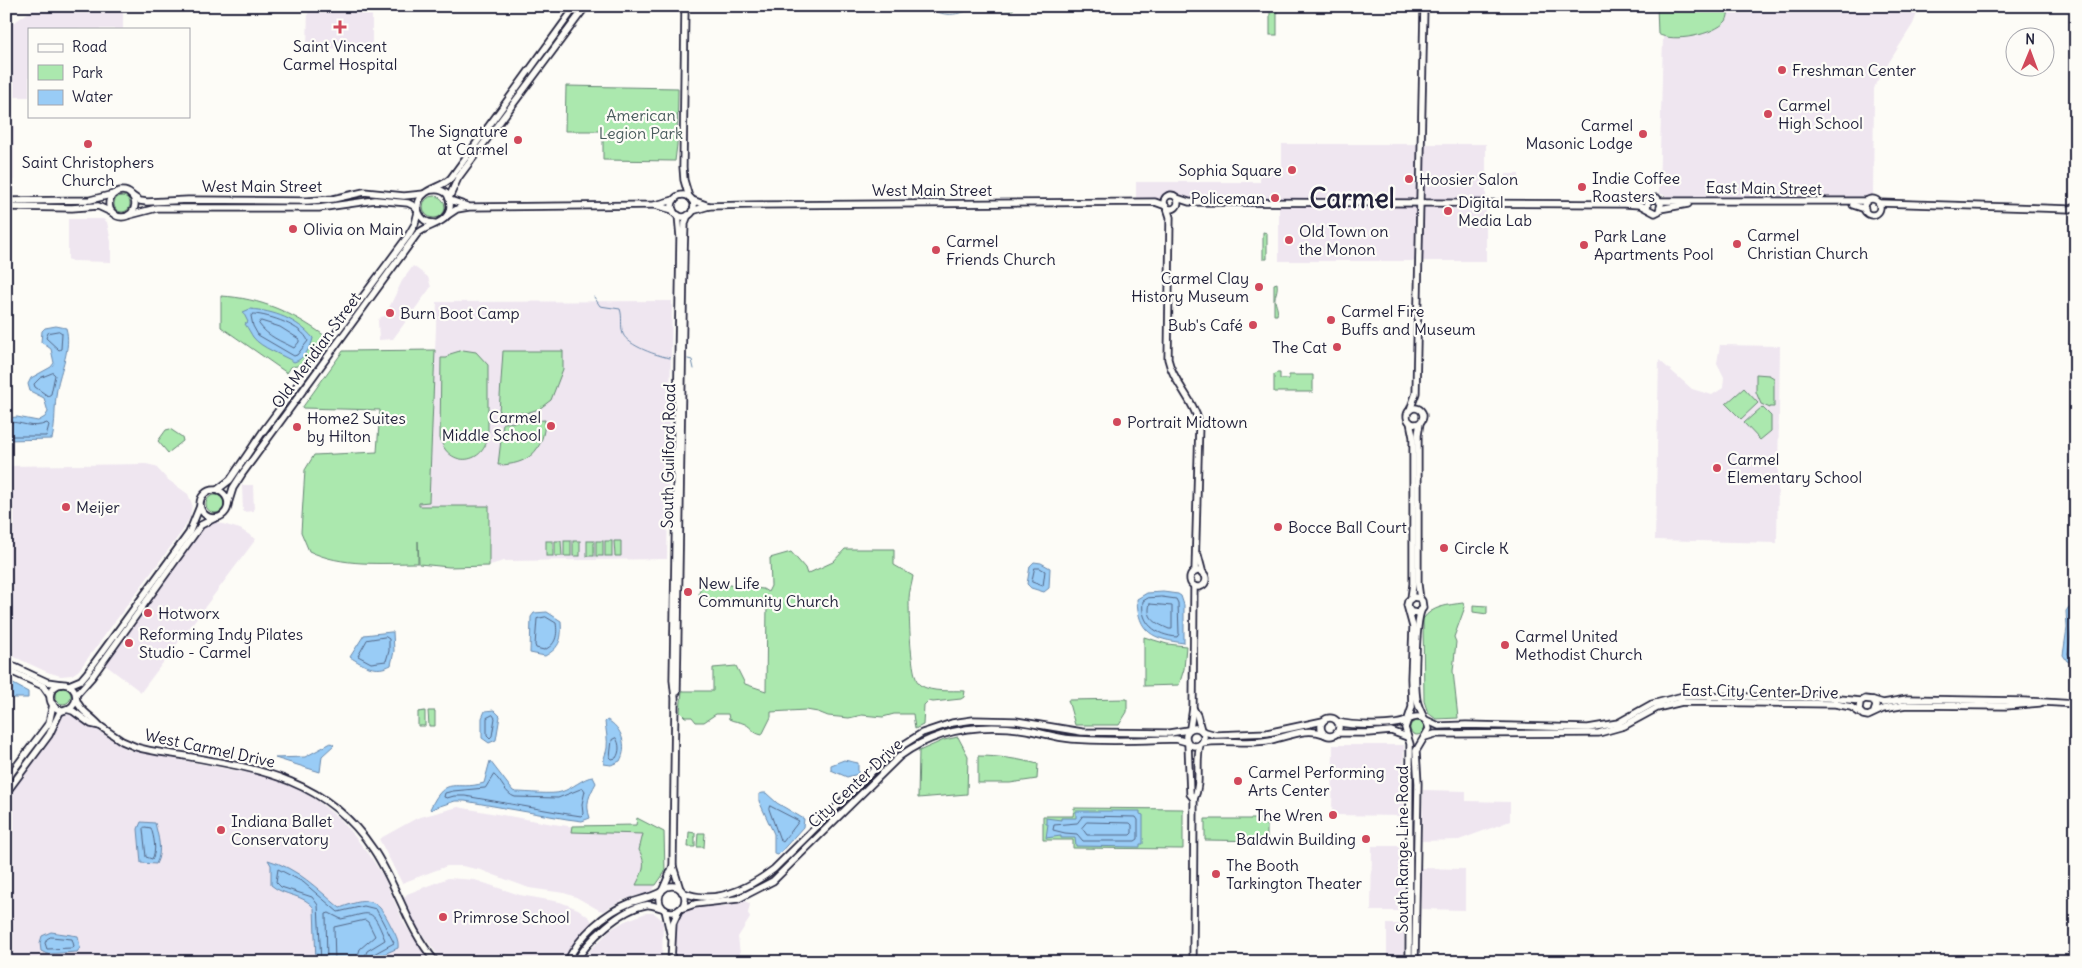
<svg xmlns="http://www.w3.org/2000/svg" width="2082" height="968" viewBox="0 0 2082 968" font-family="Delius,sans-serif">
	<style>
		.built { fill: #efe6f0 }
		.green { fill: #abe8ae; stroke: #668574 }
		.water { fill: #99ccf6; stroke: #6988ab }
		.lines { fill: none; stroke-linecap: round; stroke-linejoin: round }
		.shore { stroke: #526686; stroke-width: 1 }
		.stream { stroke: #6988ab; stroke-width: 1 }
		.secondary-casing { stroke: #22223b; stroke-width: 9 }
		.secondary { stroke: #fdfcf7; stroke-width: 5.5 }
		.poi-dot { fill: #d1495b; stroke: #fdfcf7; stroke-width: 2 }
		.labels { text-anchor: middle; stroke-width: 4.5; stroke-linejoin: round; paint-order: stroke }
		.poi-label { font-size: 16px; fill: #22223b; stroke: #fdfcf7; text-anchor: start }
		.park-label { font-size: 16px; fill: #4b5d5e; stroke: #fdfcf7 }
		.street-label { font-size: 16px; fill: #22223b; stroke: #fdfcf7 }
		.town-label { font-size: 26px; font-weight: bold; fill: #22223b; stroke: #fdfcf7 }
	</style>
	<rect width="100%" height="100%" fill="#fdfcf7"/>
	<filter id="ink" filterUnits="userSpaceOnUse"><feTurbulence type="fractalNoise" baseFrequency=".02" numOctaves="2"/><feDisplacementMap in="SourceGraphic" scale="10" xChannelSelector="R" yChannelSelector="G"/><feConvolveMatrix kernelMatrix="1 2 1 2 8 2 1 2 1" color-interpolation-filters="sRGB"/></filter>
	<g filter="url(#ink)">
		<g class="built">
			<path d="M38 6H123V29H29V97H16L6 101V28Z"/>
			<path d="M308 6H372V49L307 48Z"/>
			<path d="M1751 6H1920L1913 24 1876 83 1874 89 1873 200 1668 197 1659 193 1663 37H1696L1723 23 1727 20 1729 10Z"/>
			<path d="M6 109 14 126V193H6Z"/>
			<path d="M1282 144H1486V261H1279V199H1136V182H1260V171L1282 170Z"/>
			<rect x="1506" y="174" width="13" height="9"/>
			<path d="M68 219H103L107 222 111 242V262L72 261 68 259Z"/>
			<path d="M413 266 428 277 431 287 393 339 379 340 378 320 381 317 385 316 402 281Z"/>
			<path d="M672 301 667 559 504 561 486 566 418 563 419 503 429 502 437 302Z"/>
			<path d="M1720 345 1780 346 1777 543 1655 540 1659 360 1692 389 1712 395 1723 388 1724 377 1717 363Z"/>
			<path d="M146 464 155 466 167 479 188 494 192 504 190 517 183 530 79 670 72 675 61 676 47 672 6 653V466Z"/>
			<path d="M242 485H253L254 511 243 512Z"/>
			<path d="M216 522 240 529 256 539 141 692 104 664 203 529 210 523Z"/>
			<path d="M66 713 77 717 128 750 264 776 295 788 315 799 342 821 369 854 384 878 405 925 430 962H6V796L52 735 63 714Z"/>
			<path d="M1333 745H1404L1403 816 1332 815Z"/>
			<path d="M1423 790 1466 791V801L1510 802V821L1459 840 1422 841Z"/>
			<path d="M458 807 553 824 591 829 662 833 664 873 652 891 623 900 603 911 599 910 576 897 564 893 529 888 481 870 462 866H447L402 883 379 839 417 818Z"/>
			<path d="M1372 846H1404L1403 911H1371Z"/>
			<path d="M1421 868 1465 869V910L1421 909Z"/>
			<path d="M448 878 475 880 520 895 560 902 578 909 590 918 592 923 577 939 563 962H443L417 927 404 898 407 894Z"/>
			<path d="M744 900 750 904 748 913 750 918 738 937 741 962H674V928L679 915 694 906H724Z"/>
			<path d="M646 913H654L660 918 663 923 662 962H583L591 949 613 928 625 921Z"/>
			<rect x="1387" y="924" width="17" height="38"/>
		</g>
		<g class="green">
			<path d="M868 6H1014L1013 10Z"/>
			<rect x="1270" y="6" width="7" height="29"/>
			<path d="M1657 6H1751L1739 11 1729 10C1728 14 1728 18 1726 21 1714 35 1673 43 1658 34Z"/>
			<path d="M566 86 678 88 677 145 675 161 603 160V131H565Z"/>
			<circle cx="434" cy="207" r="11"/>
			<circle cx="122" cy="204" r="8"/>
			<path d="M1263 232 1267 233V259H1263Z"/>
			<path d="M1277 283C1278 289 1276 293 1275 297 1274 303 1279 308 1277 315H1274V284Z"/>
			<path d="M221 296C261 298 293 313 325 336L303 365 291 367 287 373 221 327Z"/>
			<path d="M435 350 429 502 419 503V506H489V566L449 567 419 564 418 541V563C381 563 342 567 309 551L301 532 305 470 314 455 377 452 380 410 302 408 343 351Z"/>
			<path d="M463 350 476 352 488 365V434C486 465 448 469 440 438L441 358H447L450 354Z"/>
			<path d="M503 351H563V369L551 400 539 409 526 413 499 412Z"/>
			<path d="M1276 373H1280V379H1289V375H1313V392H1274V375Z"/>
			<path d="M1756 374 1769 375 1774 378V407H1770V408L1761 404 1756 392Z"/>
			<path d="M1744 388 1758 403 1741 419 1726 404Z"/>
			<path d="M1762 407 1771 416V431L1760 440 1744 423Z"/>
			<path d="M545 420C544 451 528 465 498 465L503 423Z"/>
			<path d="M170 429 182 437 183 441 168 453 158 441 166 430Z"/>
			<circle cx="215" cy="504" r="9"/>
			<rect x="546" y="541" width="7" height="15"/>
			<path d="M555 541H561L562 556H555Z"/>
			<rect x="564" y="541" width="7" height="15"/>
			<rect x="573" y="541" width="7" height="15"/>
			<rect x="587" y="541" width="7" height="15"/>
			<rect x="596" y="541" width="7" height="15"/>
			<rect x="605" y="541" width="7" height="15"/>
			<path d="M614 541H621V556H615Z"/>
			<path d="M845 549H894V565L913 576C912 584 909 591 909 599 909 613 910 679 920 685 933 693 950 690 965 691L964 697 961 699 933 702 928 701 924 705 923 725 915 729 913 714H894L883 717 862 715 849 718 828 716 818 712 806 710 771 712V717L762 735C752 733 753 728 745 724 739 721 734 722 729 719L728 714H716L704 722H696L692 717H685L680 712 682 691H713V668L736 666 745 684 766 691 767 603 765 599 729 604 700 597 699 593 703 582 763 589 768 592 771 586 770 558 791 552 805 568 807 574 833 562Z"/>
			<path d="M1463 603 1465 607 1454 637 1456 642 1453 671 1458 718 1436 719 1428 713 1424 701 1423 619C1432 606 1448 605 1463 603Z"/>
			<path d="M1473 605 1487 606V614L1473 612Z"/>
			<path d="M1144 637 1167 644 1186 646 1184 669 1179 685 1144 686Z"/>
			<circle cx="63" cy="696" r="8"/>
			<path d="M1127 699V712L1119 725H1075L1068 700Z"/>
			<path d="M425 711V726H418V712Z"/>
			<path d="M428 711H435V726H429Z"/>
			<circle cx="1417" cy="728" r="7"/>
			<path d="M958 737 968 756 967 794 918 798 919 751 944 740Z"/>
			<path d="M978 756C999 756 1018 759 1038 764L1037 779 1010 783H978Z"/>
			<path d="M1074 808 1183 809V849L1073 848V840H1043V816H1073Z"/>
			<path d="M637 818 664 832 665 872 656 885H636C643 871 647 865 639 850L643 834 571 832 572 826 636 825Z"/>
			<path d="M1205 819H1267V841L1205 840Z"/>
			<path d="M689 832 695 833V847H688Z"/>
			<path d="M698 833H705L704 847H697Z"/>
		</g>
		<g class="water">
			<path d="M250 309C274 311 297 319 313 338 312 346 303 360 294 362 283 355 261 348 253 337 251 334 248 328 245 324L248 322 243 312Z"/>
			<path d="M56 326 66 328C72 348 60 370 57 389 54 406 56 423 52 439L6 440V418L17 417 38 421 45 417 48 412 44 398 30 391 28 384 31 378 51 367 54 363 51 349 41 342 42 331 45 328Z"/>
			<path d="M1034 562 1041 563 1050 568 1049 588 1044 592 1031 588 1027 584 1030 566Z"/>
			<path d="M1163 592 1178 594 1181 596 1184 605V643C1153 639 1138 633 1137 599L1147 593Z"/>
			<path d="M2076 606 2074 630 2076 664 2067 661 2063 655 2067 628 2066 611 2069 607Z"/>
			<path d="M547 612 561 621C562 638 561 647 545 656L530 653 531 617 534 613Z"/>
			<path d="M391 632H393L394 651 391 665C376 673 364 666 350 657L364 635Z"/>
			<path d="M6 680 28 692V698H6Z"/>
			<path d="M494 710 500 716 496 740 489 743 482 738V718L485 711Z"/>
			<path d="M607 720C622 727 628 747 620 761L611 765 604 764C603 758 606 754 607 748 608 739 606 731 605 722Z"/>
			<path d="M331 743 334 745 322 756 320 772 275 758 305 757Z"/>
			<path d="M844 760 858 763V774L847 777 831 770V765Z"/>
			<path d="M490 761 513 791 516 792C526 792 553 795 561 792 572 789 584 777 593 777L596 783C589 796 585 803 590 818L582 821 567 819 465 801H455L434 808 431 810 430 809C447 773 455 792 484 783Z"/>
			<path d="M763 793H766L777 803 804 819 803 827 778 855 774 854V834L759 801V794Z"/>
			<path d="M1076 811H1140V814L1143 815V844H1140V847L1076 846 1075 838H1061V836L1046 838 1048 824H1046V818L1061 820V818H1076Z"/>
			<path d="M141 822 155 823C158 836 163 851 156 864L141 863 138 829Z"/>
			<path d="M268 860C299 869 316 888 340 908 369 897 377 897 391 926 395 934 399 939 398 948L382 955 372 962H316L314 908C304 894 283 896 271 885V865Z"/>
			<path d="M51 932 78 936 80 948 77 952 47 954 41 951 40 943 42 936Z"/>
		</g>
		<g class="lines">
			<g class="shore">
				<path d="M254 314C269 315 303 326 308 341L297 355 294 356 258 335 253 326 251 316Z"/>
				<path d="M261 321 280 327 299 339V342L294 348C281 341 268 337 259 324Z"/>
				<path d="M59 331 62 333 61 349 59 350 46 338 48 333Z"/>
				<path d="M53 373 55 375 51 394 48 396 35 387 34 384 40 378Z"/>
				<path d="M6 422C22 421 31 430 47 423L49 425 46 436H6"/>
				<path d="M1035 568H1040L1045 571 1043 586 1032 582Z"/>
				<path d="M1162 597 1176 599 1178 603 1179 634 1177 637C1156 635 1140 624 1143 601L1148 598Z"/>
				<path d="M1150 604 1172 606V629H1169C1158 624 1145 619 1150 604Z"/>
				<path d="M2076 611 2071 613 2072 628 2068 654 2070 657 2076 659"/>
				<path d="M546 617 556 623C558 635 556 645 544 650L536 648 535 645 537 619Z"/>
				<path d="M386 637 389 639V651L386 661 371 663 358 656 367 640Z"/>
				<path d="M493 715 495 718 492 736 490 738 487 735V718Z"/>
				<path d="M616 738C620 744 620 752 616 758L612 759 610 757 612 740Z"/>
				<path d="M494 775C502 781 505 794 515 797L558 798 583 788 585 791 582 804 583 814 581 816 568 814 465 796H454L447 798 444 797 445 793 453 791 485 788Z"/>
				<path d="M770 806 799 821 783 842 780 840 769 809Z"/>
				<path d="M1083 816 1136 817 1138 820V839L1135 841H1083L1077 834 1065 833 1053 830 1054 825 1077 823Z"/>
				<path d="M1087 822 1130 823 1132 825V833L1130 835H1087L1082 828Z"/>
				<path d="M145 827 151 828C154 837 157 851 152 859L146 857 143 829Z"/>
				<path d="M51 937 72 939 74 946 72 948 47 949 45 943 47 939Z"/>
				<path d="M321 962 318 905 312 897 281 887 276 882 278 869 303 882 338 912 364 906 376 909 394 943 372 955 370 962"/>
				<path d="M327 962 326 914 329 913 341 919C372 913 371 905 385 940L367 951 363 962"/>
				<path d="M335 962 334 927 365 920 368 922 375 936 360 949 356 962"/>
			</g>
			<g class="stream">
				<path d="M925 6C951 21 956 12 982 8 990 6 998 9 1006 6"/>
				<path d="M594 297 600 306 620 309C623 317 620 326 623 334 628 346 658 356 670 358"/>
				<path d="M688 359 692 360 694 369"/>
			</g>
			<g class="secondary-casing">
				<g id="secondary">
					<path d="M685 6 683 167 684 180 689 197"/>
					<circle cx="122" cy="204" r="13"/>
					<path d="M131 195 140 201 147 202 188 200 307 201 333 199 364 192 404 196 424 194"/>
					<circle cx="1171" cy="202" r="7"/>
					<circle cx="683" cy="206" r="11"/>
					<path d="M449 198 458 178 586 6"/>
					<path d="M1177 198 1189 202 1624 204 1640 205 1655 213 1659 211 1661 204 1657 198 1648 200 1647 208"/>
					<circle cx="1872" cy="207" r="8"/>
					<path d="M450 200 467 206"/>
					<path d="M692 200 709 206"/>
					<path d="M6 201 90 200 114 194"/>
					<path d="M1661 201H1867"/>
					<path d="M1879 203 2070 209 2076 207"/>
					<path d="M655 205 673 210"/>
					<path d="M1853 205 1865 209"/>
					<path d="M6 207 72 208 98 206 113 213"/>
					<path d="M1167 208 1170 217 1168 359C1173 382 1194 400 1199 423L1195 572"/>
					<path d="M1660 209 1688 204"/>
					<path d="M692 211 709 206 751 205 1155 202 1166 206"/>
					<path d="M130 215 157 208H319L375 200 408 203 414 206 418 211"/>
					<path d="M448 215 457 209 469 207 655 205 674 200"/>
					<path d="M434 223C419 223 412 205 424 194 432 187 444 186 451 178L576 6"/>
					<circle cx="1415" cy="416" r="8"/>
					<path d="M1410 410 1416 393 1424 6"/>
					<path d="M1410 422 1413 437V584L1411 598"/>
					<circle cx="214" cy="504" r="14"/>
					<path d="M217 490 230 480 264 430 408 236 415 224 418 212"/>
					<path d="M228 504 233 488 242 474 417 234C427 224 451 224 450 205 450 201 449 197 447 194 443 190 438 189 432 190"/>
					<path d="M1198 555 1203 574"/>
					<circle cx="1198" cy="579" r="8"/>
					<path d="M1420 599 1418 584V435L1420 423"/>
					<path d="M1408 608 1411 612 1418 613 1423 608 1422 601 1419 598 1413 597 1408 601 1407 605 1413 627 1411 678 1412 707 1405 728 1410 744 1409 962"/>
					<path d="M1421 611C1416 624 1414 684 1417 700 1418 706 1421 712 1424 718"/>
					<path d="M6 663 47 682 61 684"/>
					<path d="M6 669 43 686 50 696"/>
					<circle cx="63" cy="697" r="13"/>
					<path d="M69 685 81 680 87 673 189 533 200 506"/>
					<path d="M677 692 684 253 685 223 688 215"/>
					<path d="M76 695 92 677 201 525 215 518"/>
					<path d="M76 698C79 711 92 716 100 726"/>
					<path d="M1873 700 1883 703 1907 699 2024 701 2076 704"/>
					<path d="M1193 708 1197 715 1201 730"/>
					<path d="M66 709 73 711 91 724 100 726 122 741 136 747C152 752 169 753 185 756 261 769 327 780 373 849 398 886 406 927 436 962"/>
					<path d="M1874 712 1876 706 1873 700 1865 699 1860 702 1859 711 1863 715 1868 716 1883 709 1906 705 2006 706 2040 703"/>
					<circle cx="1330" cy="727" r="9"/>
					<path d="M1408 720C1418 714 1427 717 1429 729L1416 751 1418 783 1415 962"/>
					<path d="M1426 720 1439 726 1466 725 1588 728 1618 723 1652 704 1683 696 1830 698 1861 701"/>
					<path d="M1338 722C1351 726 1398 727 1408 720"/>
					<circle cx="1195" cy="737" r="9"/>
					<path d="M1190 728 1193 708 1194 586"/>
					<path d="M1202 731 1216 735 1267 733 1323 721"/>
					<path d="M1337 733H1369L1391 731 1407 737"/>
					<path d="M1425 737 1435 734 1599 733 1624 726 1657 708 1682 702 1835 704 1851 707 1860 713"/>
					<path d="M1202 743C1225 739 1249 745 1271 740 1290 736 1306 727 1324 734"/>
					<path d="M1188 744 1190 794 1194 799"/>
					<path d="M6 780 49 723 53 704"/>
					<path d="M6 793 49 735 60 712 65 710"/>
					<path d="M673 866 680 889"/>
					<circle cx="672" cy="899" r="13"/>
					<path d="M663 889 673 866 675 698 673 680 680 237 678 215"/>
					<path d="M682 892C714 906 749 888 774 869L892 752 922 733 952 723 973 720 1016 721 1082 732 1169 733 1188 730"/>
					<path d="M680 909 695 904 738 899 773 881 900 756C937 729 982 723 1027 730 1042 733 1057 738 1072 739 1107 742 1142 740 1176 739L1187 742"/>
					<path d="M665 910 671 937"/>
					<path d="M567 962C580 935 604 913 632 902 642 899 652 897 661 892"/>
					<path d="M576 962C587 940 621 909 646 905 651 904 657 907 662 908"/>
					<path d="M671 962 673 923 679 910"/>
					<path d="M1193 962 1194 799C1202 783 1195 763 1200 745"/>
				</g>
			</g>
			<use href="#secondary" class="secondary"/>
		</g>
	</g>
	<g class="poi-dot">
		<path d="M337.5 19.5h5v5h5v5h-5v5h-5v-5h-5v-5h5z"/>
		<circle cx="1782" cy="70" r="5"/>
		<circle cx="1768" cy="114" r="5"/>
		<circle cx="1643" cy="134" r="5"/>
		<circle cx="518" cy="140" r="5"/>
		<circle cx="88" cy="144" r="5"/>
		<circle cx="1292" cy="170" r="5"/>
		<circle cx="1409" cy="179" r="5"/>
		<circle cx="1582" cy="187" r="5"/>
		<circle cx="1275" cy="198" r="5"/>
		<circle cx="1448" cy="211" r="5"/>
		<circle cx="293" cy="229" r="5"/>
		<circle cx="1289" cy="240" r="5"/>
		<circle cx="1737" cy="244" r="5"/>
		<circle cx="1584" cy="245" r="5"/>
		<circle cx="936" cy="250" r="5"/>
		<circle cx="1259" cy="287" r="5"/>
		<circle cx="390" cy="313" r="5"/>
		<circle cx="1331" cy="320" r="5"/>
		<circle cx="1253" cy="325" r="5"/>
		<circle cx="1337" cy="347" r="5"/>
		<circle cx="1117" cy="422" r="5"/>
		<circle cx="551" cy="426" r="5"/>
		<circle cx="297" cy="427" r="5"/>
		<circle cx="1717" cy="468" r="5"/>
		<circle cx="66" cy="507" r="5"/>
		<circle cx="1278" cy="527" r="5"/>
		<circle cx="1444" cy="548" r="5"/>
		<circle cx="688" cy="592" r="5"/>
		<circle cx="148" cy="613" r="5"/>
		<circle cx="129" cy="643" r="5"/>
		<circle cx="1505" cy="645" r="5"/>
		<circle cx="1238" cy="781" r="5"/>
		<circle cx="1333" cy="815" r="5"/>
		<circle cx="221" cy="830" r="5"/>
		<circle cx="1366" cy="839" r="5"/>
		<circle cx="1216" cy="874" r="5"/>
		<circle cx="443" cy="917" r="5"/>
	</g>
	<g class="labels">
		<g class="poi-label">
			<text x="340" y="52" text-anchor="middle">Saint Vincent<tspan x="340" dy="18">Carmel Hospital</tspan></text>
			<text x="1792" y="76">Freshman Center</text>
			<text x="1778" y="111">Carmel<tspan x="1778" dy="18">High School</tspan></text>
			<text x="1633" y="131" text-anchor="end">Carmel<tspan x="1633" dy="18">Masonic Lodge</tspan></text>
			<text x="508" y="137" text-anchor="end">The Signature<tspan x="508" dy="18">at Carmel</tspan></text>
			<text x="88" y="168" text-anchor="middle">Saint Christophers<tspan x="88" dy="18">Church</tspan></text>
			<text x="1282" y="176" text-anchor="end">Sophia Square</text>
			<text x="1592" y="184">Indie Coffee<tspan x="1592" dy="18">Roasters</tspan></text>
			<text x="1419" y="185">Hoosier Salon</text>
			<text x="1265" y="204" text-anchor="end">Policeman</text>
			<text x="1458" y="208">Digital<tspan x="1458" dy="18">Media Lab</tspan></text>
			<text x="303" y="235">Olivia on Main</text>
			<text x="1299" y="237">Old Town on<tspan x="1299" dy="18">the Monon</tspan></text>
			<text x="1747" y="241">Carmel<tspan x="1747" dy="18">Christian Church</tspan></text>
			<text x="1594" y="242">Park Lane<tspan x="1594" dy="18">Apartments Pool</tspan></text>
			<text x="946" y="247">Carmel<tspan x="946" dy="18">Friends Church</tspan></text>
			<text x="1249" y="284" text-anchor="end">Carmel Clay<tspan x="1249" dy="18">History Museum</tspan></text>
			<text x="1341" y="317">Carmel Fire<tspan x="1341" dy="18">Buffs and Museum</tspan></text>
			<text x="400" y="319">Burn Boot Camp</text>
			<text x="1243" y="331" text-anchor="end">Bub's Café</text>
			<text x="1327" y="353" text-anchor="end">The Cat</text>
			<text x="541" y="423" text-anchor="end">Carmel<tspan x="541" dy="18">Middle School</tspan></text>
			<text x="307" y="424">Home2 Suites<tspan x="307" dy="18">by Hilton</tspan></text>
			<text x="1127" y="428">Portrait Midtown</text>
			<text x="1727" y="465">Carmel<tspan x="1727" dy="18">Elementary School</tspan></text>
			<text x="76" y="513">Meijer</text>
			<text x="1288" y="533">Bocce Ball Court</text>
			<text x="1454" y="554">Circle K</text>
			<text x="698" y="589">New Life<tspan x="698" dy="18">Community Church</tspan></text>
			<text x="158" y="619">Hotworx</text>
			<text x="139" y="640">Reforming Indy Pilates<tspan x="139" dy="18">Studio - Carmel</tspan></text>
			<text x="1515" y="642">Carmel United<tspan x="1515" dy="18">Methodist Church</tspan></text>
			<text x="1248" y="778">Carmel Performing<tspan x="1248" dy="18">Arts Center</tspan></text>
			<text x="1323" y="821" text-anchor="end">The Wren</text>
			<text x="231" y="827">Indiana Ballet<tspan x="231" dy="18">Conservatory</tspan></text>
			<text x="1356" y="845" text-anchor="end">Baldwin Building</text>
			<text x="1226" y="871">The Booth<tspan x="1226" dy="18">Tarkington Theater</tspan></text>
			<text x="453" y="923">Primrose School</text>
		</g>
		<g class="park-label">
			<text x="641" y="121">American<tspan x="641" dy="18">Legion Park</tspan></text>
		</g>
		<g class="street-label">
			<text x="262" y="192">West Main Street</text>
			<text transform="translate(1764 188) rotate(1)" y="6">East Main Street</text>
			<text x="932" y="196">West Main Street</text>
			<text transform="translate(316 350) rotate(-54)" y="6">Old Meridian Street</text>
			<text transform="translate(668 456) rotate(-89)" y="6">South Guilford Road</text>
			<text transform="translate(1760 691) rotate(1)" y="6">East City Center Drive</text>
			<text transform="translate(210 748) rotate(12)" y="6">West Carmel Drive</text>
			<text transform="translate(855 783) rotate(-43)" y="6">City Center Drive</text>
			<text transform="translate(1402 849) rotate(-90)" y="6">South Range Line Road</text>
		</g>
		<g class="town-label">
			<text x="1352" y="208">Carmel</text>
		</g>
	</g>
	<rect width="2082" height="968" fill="none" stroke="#fdfcf7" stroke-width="25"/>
	<rect x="12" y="12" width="2057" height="943" fill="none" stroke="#22223b" stroke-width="2" filter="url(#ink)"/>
	<rect x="28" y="28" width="162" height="90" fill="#fdfcf7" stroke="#a5a5ac"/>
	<rect x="38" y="44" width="25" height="8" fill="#fdfcf7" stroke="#a5a5ac"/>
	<text x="72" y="52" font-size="15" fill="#22223b">Road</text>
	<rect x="38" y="65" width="25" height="15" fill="#abe8ae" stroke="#a5a5ac"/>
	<text x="72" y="78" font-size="15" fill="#22223b">Park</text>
	<rect x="38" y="90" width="25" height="15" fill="#99ccf6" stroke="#a5a5ac"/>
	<text x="72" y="102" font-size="15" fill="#22223b">Water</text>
	<g transform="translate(2030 52) rotate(1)"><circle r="24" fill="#fdfcf7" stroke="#a5a5ac"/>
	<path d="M0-4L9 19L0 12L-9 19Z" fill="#d1495b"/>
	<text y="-8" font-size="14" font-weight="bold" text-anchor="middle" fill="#22223b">N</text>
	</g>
</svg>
